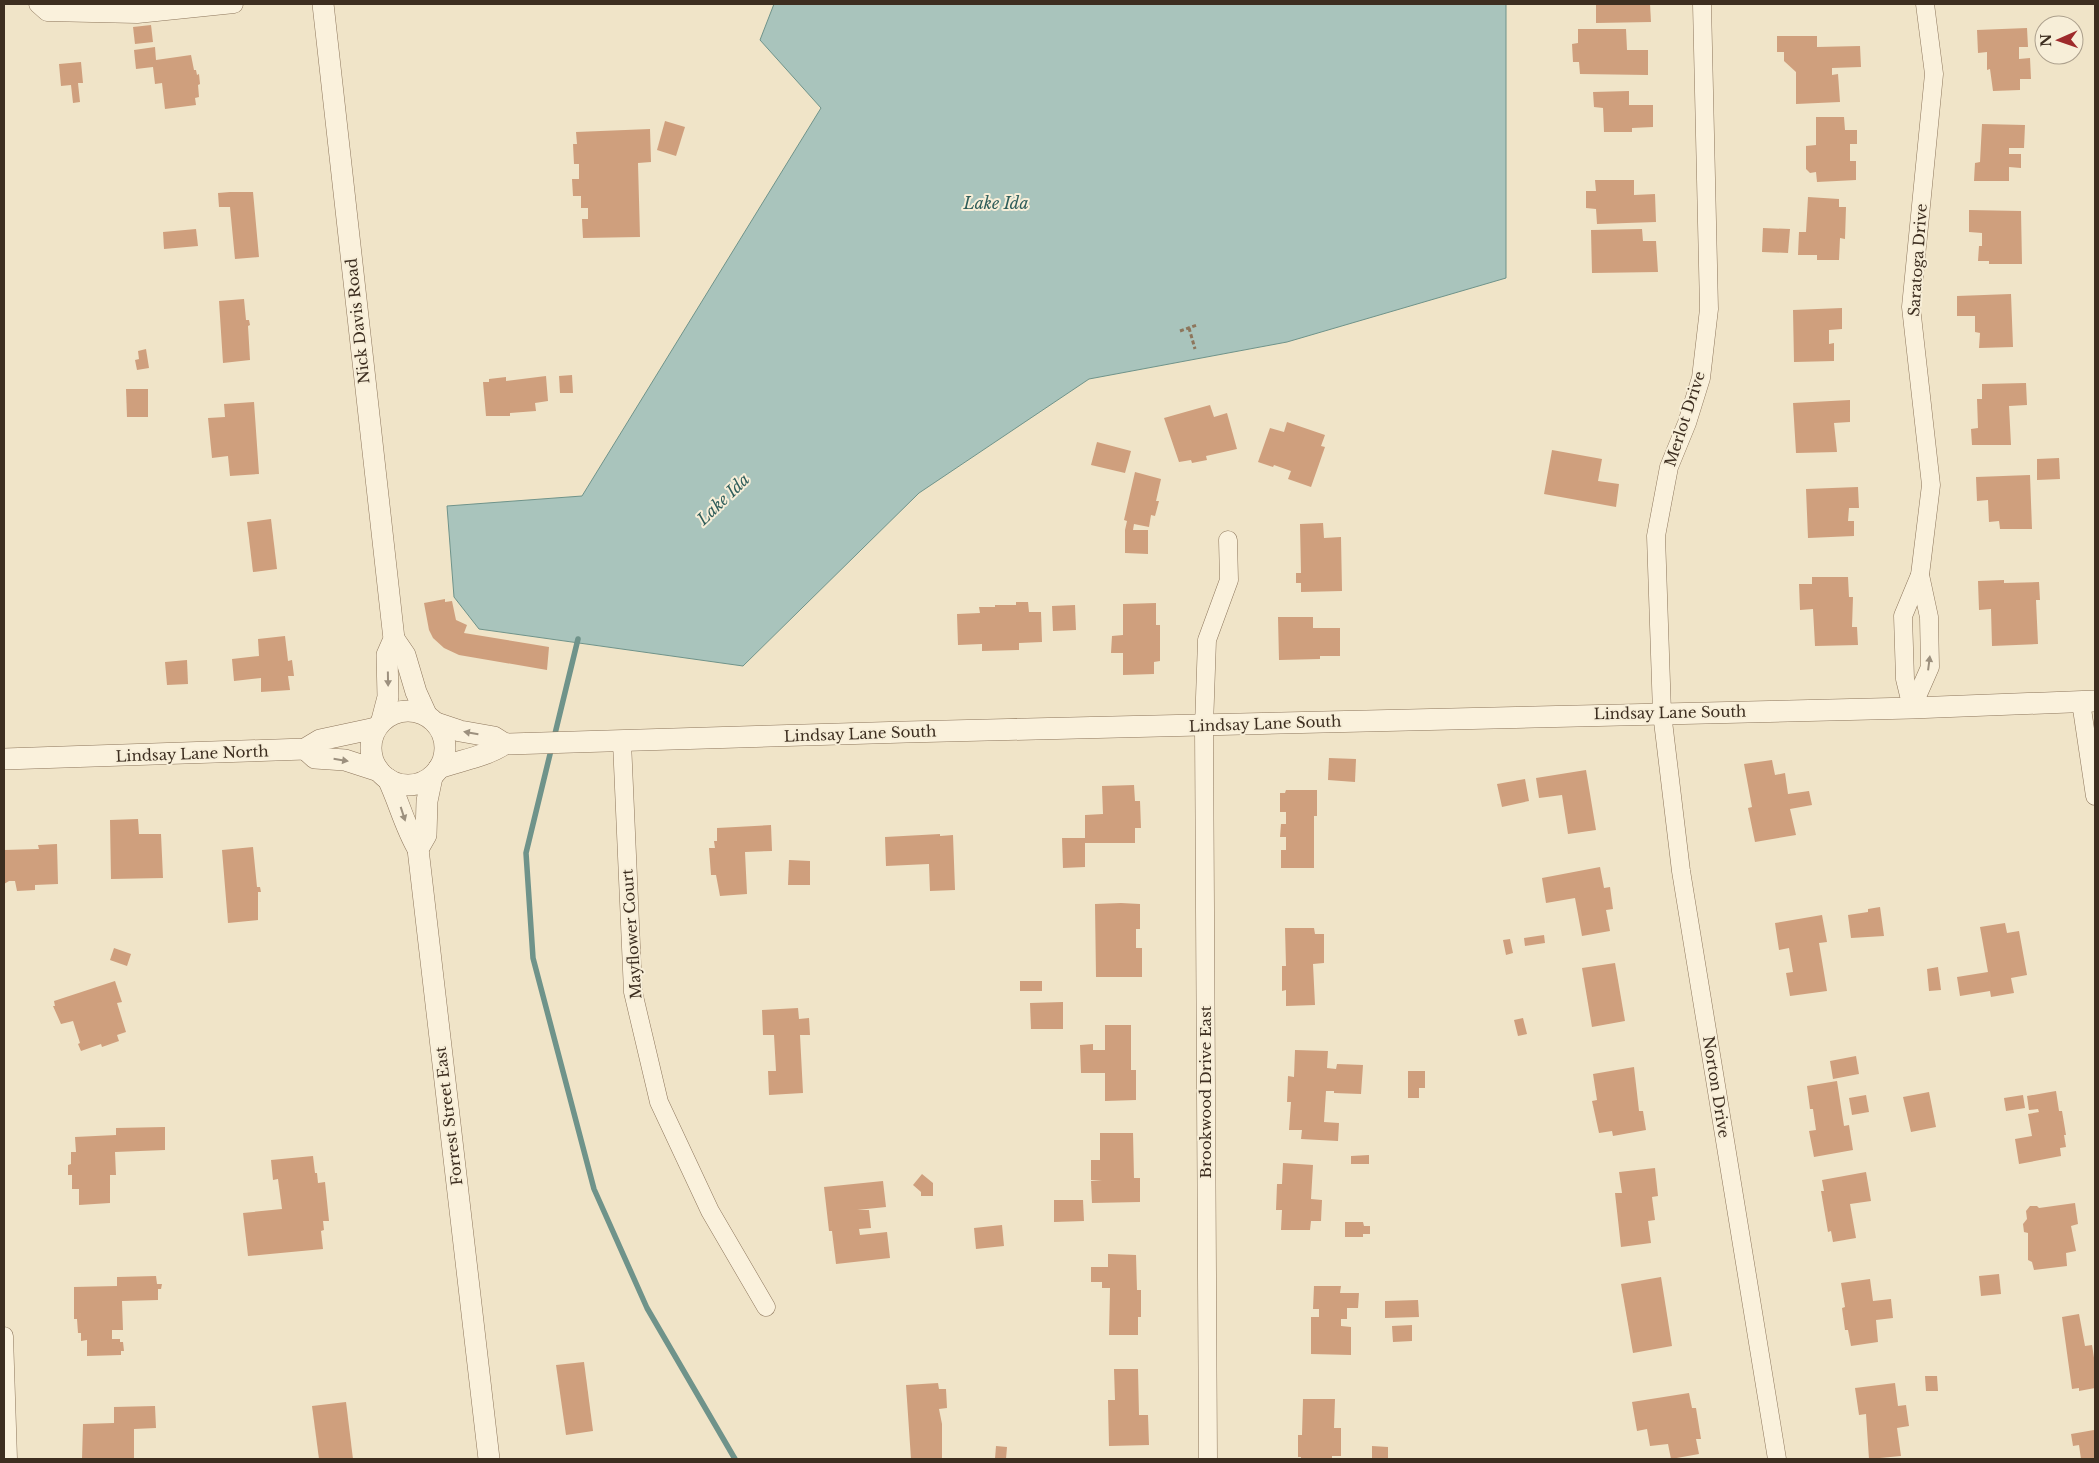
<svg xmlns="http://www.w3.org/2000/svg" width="2099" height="1463" viewBox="0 0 2099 1463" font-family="'Libre Baskerville',serif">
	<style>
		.water { fill: #a9c4bc; stroke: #6f938a }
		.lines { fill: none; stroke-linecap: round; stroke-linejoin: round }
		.stream { stroke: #6f938a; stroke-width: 5.5 }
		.building { fill: #cf9f7d }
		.minor-casing { stroke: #8d765c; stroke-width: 19 }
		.tertiary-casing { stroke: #8d765c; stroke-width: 22 }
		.path { stroke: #8d765c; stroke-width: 3; stroke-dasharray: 4 2.5; stroke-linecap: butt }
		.minor { stroke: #faf1dc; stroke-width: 18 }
		.tertiary { stroke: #faf1dc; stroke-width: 21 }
		.oneway { fill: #9c907e }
		.labels { text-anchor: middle; stroke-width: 4; stroke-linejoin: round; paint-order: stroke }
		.street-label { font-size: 15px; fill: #3d2e20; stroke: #f7eed8 }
		.water-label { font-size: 16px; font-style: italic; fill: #2f5d5a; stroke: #f7eed8 }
	</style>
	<rect width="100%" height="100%" fill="#f0e4c8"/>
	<path class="water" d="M774 4H1506V278L1287 342 1089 379 919 493 743 666 479 629 454 597 447 506 582 496 821 108 760 40Z"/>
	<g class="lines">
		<path class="stream" d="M578 639 526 853 533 958 594 1189 647 1308 735 1459"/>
	</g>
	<g class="building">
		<path d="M1596 4H1650L1651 22 1596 23Z"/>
		<path d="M151 25 153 42 135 44 133 27Z"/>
		<path d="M2027 28 2028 47H2019V59L2030 58 2031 79H2020V90L1993 91 1990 69 1987 70V52L1978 53 1977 30Z"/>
		<path d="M1578 29H1626L1627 50H1648V75L1580 74 1579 62H1573L1572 44 1578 43Z"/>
		<path d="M1777 36H1817V47L1860 46 1861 67 1832 68V75L1838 74 1840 102 1796 104V72L1784 61V52H1777Z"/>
		<path d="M155 47 156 60 191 55 194 70H196L197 75 199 74 200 84 198 85 199 97 195 98 196 105 165 109 162 83 155 84 153 67 136 69 134 50Z"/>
		<path d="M81 62 83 83H78L80 102 73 103 71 85 61 86 59 64Z"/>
		<path d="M1629 91V105H1653V127L1632 128V132H1604L1603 108 1594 107 1593 92Z"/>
		<path d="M1816 117H1844L1845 130H1857V144H1850V161H1856V180L1817 182 1816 172 1810 173 1806 169V146L1816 145Z"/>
		<path d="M665 121 685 127 676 156 657 150Z"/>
		<path d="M1982 124 2025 125 2024 148H2009V154H2021V168L2009 167V181H1974L1975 163 1980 162Z"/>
		<path d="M650 129 651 162 638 163 640 237 583 238 582 219H588V208H581V196H573L572 179H579V164H574L573 144H577L576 132Z"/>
		<path d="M1595 180H1634V195L1655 194 1656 222 1597 224 1596 209 1586 208V191H1596Z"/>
		<path d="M230 192H253L259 257 235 259 230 207H219L218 193Z"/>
		<path d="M1808 197 1839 199V207H1846L1845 239 1840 238 1839 260H1817V255H1798L1799 232H1806Z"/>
		<path d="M1969 210 2021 211 2022 264H1989V261H1978L1979 246H1982V233L1969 232Z"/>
		<path d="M1763 228 1790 229 1788 253 1762 252Z"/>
		<path d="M196 229 198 246 164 249 163 232Z"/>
		<path d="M1642 229 1643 241H1656L1658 272 1592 273 1591 230Z"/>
		<path d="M2011 294 2013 347 1979 348 1980 333 1975 332V316H1957V296Z"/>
		<path d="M244 299 246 320H249L250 325 248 326 250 360 223 363 219 301Z"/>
		<path d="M1842 308V329L1829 330V344L1834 343V361L1794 362 1793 310Z"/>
		<path d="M146 349 149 368 137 370 135 360 139 359 138 351Z"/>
		<path d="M572 375 573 393H560L559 376Z"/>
		<path d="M546 376 548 401 535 403 536 411 510 413V416H486L483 382H489V379L506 377V381Z"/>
		<path d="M2026 383 2027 405 2009 406 2011 445H1972L1971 429 1978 428 1977 399H1982V384Z"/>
		<path d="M126 389H148V417H127Z"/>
		<path d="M1850 400V422L1834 423 1837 452 1796 453 1793 403Z"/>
		<path d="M254 402 259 474 230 476 228 456 212 458 208 418 225 417 224 404Z"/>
		<path d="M1210 405 1214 417 1227 413 1237 449 1206 456 1207 460 1192 463 1191 460 1179 462 1164 418Z"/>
		<path d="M1287 422 1325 435 1321 446 1325 447 1311 487 1288 479 1291 471 1274 465 1273 467 1258 462 1270 428 1284 432Z"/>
		<path d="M1097 442 1131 451 1125 473 1091 465Z"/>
		<path d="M1552 450 1602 459 1598 481 1619 484 1616 507 1544 494Z"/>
		<path d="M2059 458 2060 479 2037 480V459Z"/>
		<path d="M1135 472 1161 479 1156 501H1159L1155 516 1151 515 1149 527 1134 524 1133 530H1148V554L1125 553V530L1127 521 1124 520Z"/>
		<path d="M2030 475 2032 529H2000L1999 521 1989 522 1988 500 1977 501 1976 477Z"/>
		<path d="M1858 487 1859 508H1849L1848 521H1854V536L1808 538 1806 489Z"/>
		<path d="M271 519 277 569 253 572 247 522Z"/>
		<path d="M1323 523 1324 538 1341 537 1342 591 1301 592V583H1296V573H1301L1300 524Z"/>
		<path d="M1812 577H1848L1849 597H1853L1852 627H1857L1858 645 1815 646 1813 609 1800 610 1799 584H1812Z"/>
		<path d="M2004 580V583L2039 582 2040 600H2036L2038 644 1992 646 1991 609 1979 610 1978 581Z"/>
		<path d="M445 599V602L452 601 456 620 467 625 464 633 549 647 547 670 459 655 444 648 433 638 429 630 424 603Z"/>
		<path d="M1016 602H1028L1029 612H1041L1042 642 1019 643V650L982 651V644L958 645 957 614 980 613 979 607H995V605H1016Z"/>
		<path d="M1156 603V625H1160V661L1154 662V674L1123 675V653H1111L1112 636 1123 635V604Z"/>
		<path d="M1075 605 1076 630 1053 631 1052 606Z"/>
		<path d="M1278 617H1313V628H1340V656H1320V659L1279 660Z"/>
		<path d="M285 636 288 661 292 660 294 676H288L290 690 261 692V678L234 681 232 659 259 656 258 639Z"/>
		<path d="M187 660 188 684 167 685 165 662Z"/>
		<path d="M1329 758 1356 759 1355 782 1328 780Z"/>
		<path d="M1772 760 1775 775 1785 773 1788 794 1809 791 1812 805 1790 809 1796 835 1755 842 1748 808 1752 807 1744 764Z"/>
		<path d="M1586 770 1596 830 1568 834 1562 795 1539 798 1536 778Z"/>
		<path d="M1525 779 1529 801 1502 807 1497 784Z"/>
		<path d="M1134 785 1135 801H1140L1141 828H1135V843H1085V815L1103 814 1102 786Z"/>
		<path d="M1286 790H1317V816H1314V868H1281V850H1286V837H1280L1281 824H1286V812H1280V793H1285Z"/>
		<path d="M138 819 139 834H161L163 878 111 879 110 820Z"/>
		<path d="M771 825 772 851 745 852 747 894 720 896 716 875H711L709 848H715L714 841H717V828Z"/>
		<path d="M940 834V836L953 835 955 890 930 891 929 864 886 866 885 837Z"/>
		<path d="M1062 838H1085V867L1063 868Z"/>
		<path d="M57 844 58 884 35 885V890L17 891 15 881H9L4 884V850L39 849 38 845Z"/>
		<path d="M253 847 257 887H260L261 892H258V920L228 923 222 850Z"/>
		<path d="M789 860 810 861V885H788Z"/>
		<path d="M1600 867 1604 888 1610 887 1613 909 1606 910 1610 931 1582 936 1575 898 1546 903 1542 878Z"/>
		<path d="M1121 903 1140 904V929H1136V948H1142V977H1096L1095 904Z"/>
		<path d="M1880 907 1884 936 1851 938 1848 915 1868 912V909Z"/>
		<path d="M1822 915 1827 942 1819 943 1827 991 1790 996 1786 973 1793 972 1789 948 1779 950 1775 923Z"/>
		<path d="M2005 923 2007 933 2019 931 2027 975 2011 978 2014 993 1991 997 1990 991 1960 996 1957 977 1988 972 1980 927Z"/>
		<path d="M1285 928H1314L1315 934H1324V963L1313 964 1315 1005 1286 1006V990L1282 991V966H1286Z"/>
		<path d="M1544 935 1545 943 1525 946 1524 938Z"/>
		<path d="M1510 939 1513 953 1506 955 1503 940Z"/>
		<path d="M114 948 131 954 127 966 110 960Z"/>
		<path d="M1615 963 1625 1021 1592 1027 1582 968Z"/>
		<path d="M1938 967 1941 990 1929 991 1927 969Z"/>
		<path d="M115 981 122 1002 117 1003 126 1032 117 1035 119 1041 102 1047 101 1044 81 1051 78 1044 80 1043 73 1021 61 1024 53 1006H55L54 1001Z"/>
		<rect x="1020" y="981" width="22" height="10"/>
		<path d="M1063 1002V1029H1031L1030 1003Z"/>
		<path d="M798 1008 799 1019 809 1018 810 1035H800L803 1093 769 1095 768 1071H776L774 1035H763L762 1010Z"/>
		<path d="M1523 1018 1527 1034 1518 1036 1514 1020Z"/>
		<path d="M1105 1025H1131V1070H1136V1100L1105 1101V1073H1081L1080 1045 1093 1044V1050H1105Z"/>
		<path d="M1295 1050 1328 1051 1327 1068 1336 1069 1337 1064 1363 1065 1361 1094 1334 1093V1091H1326L1324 1122 1339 1123 1338 1141 1301 1139 1302 1130H1289L1291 1102H1287L1288 1076 1294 1077Z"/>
		<path d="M1856 1056 1859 1074 1833 1079 1830 1061Z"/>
		<path d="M1634 1067 1639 1111H1643L1646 1130 1613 1136 1612 1131 1599 1133 1592 1101 1597 1100 1593 1074Z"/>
		<path d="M1408 1071H1425V1088H1419V1098H1408Z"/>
		<path d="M1837 1081 1844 1126 1849 1125 1853 1150 1814 1157 1809 1131 1816 1130 1813 1109H1810L1807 1086Z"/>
		<path d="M2056 1091 2059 1111H2062L2066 1135H2064L2066 1147 2060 1148 2061 1156 2019 1164 2015 1139 2032 1136 2028 1114 2039 1112 2038 1109 2029 1110 2027 1096Z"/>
		<path d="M1929 1092 1936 1127 1911 1132 1903 1097Z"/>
		<path d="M1866 1095 1869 1112 1852 1115 1849 1098Z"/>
		<path d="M2023 1095 2025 1108 2006 1111 2004 1098Z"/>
		<path d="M165 1127V1150L115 1152 116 1175H110V1203L79 1205V1189H72V1175H68V1165L71 1164V1152H76L75 1137 116 1135V1128Z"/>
		<path d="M1100 1133H1133L1134 1178H1140V1202L1092 1203 1091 1181H1102L1091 1180V1160H1100Z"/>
		<path d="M1369 1155V1164H1351V1156Z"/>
		<path d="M313 1156 315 1173H317L318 1183 325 1182 329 1221H323L324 1230 321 1231 323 1249 248 1256 243 1213 282 1209 278 1179 273 1180 271 1160Z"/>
		<path d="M1283 1163 1313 1165 1311 1199 1322 1200 1321 1221H1311L1310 1230H1281L1282 1210H1276L1277 1184H1282Z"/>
		<path d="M1655 1168 1658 1196 1652 1197 1655 1220 1648 1221 1651 1243 1621 1247 1615 1193H1622L1619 1172Z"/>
		<path d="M1866 1172 1871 1201 1850 1204 1856 1238 1833 1242 1831 1231 1828 1232 1821 1191H1824L1822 1180Z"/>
		<path d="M922 1174 933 1183V1196H921V1192L913 1185Z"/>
		<path d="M883 1181 886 1207 857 1210H869L871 1228 859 1229 860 1235 887 1232 890 1258 836 1264 832 1231H829L824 1187Z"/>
		<path d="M1054 1200H1083L1084 1221 1054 1222Z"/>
		<path d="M2075 1203 2078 1224 2071 1226 2076 1251 2066 1253 2067 1266 2034 1270 2032 1262 2028 1260V1233L2024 1232 2023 1224 2027 1219 2026 1211 2030 1206H2037L2039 1208Z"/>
		<path d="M1345 1222H1363L1364 1226H1370V1234H1363V1237H1345Z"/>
		<path d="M1002 1225 1004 1246 976 1249 974 1228Z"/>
		<path d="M1108 1254 1136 1255 1137 1290H1141V1317H1138V1335H1109L1110 1288H1102V1282H1091V1267H1108Z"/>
		<path d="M1999 1274 2001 1294 1981 1296 1979 1276Z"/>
		<path d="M156 1276 157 1284H162L161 1289H158V1300L122 1301 123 1330H112V1339H120V1342H123L124 1351H121V1355L87 1356V1340L81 1341V1333H78L77 1319H74V1287L117 1286V1277Z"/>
		<path d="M1661 1277 1672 1346 1633 1353 1621 1284Z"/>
		<path d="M1870 1279 1873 1301 1891 1299 1893 1318 1876 1320 1878 1342 1851 1346 1848 1330H1845L1842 1308 1845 1307 1841 1283Z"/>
		<path d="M1314 1286H1341L1340 1293H1359L1358 1308H1347V1319H1341V1326L1351 1327V1355L1311 1354V1317H1319V1309H1313Z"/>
		<path d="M1418 1300 1419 1317 1385 1318V1301Z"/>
		<path d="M2079 1314 2085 1346 2092 1345 2095 1364V1388L2079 1391V1388L2072 1389 2062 1317Z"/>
		<path d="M1412 1325V1341L1393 1342 1392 1326Z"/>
		<path d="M584 1362 593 1431 566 1435 556 1365Z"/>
		<path d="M1114 1369H1138L1139 1415H1148L1149 1445 1109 1446 1108 1400H1115Z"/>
		<path d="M1925 1376H1937L1938 1391H1926Z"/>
		<path d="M938 1383 939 1389H946L947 1408 939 1409 942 1424V1459H911L906 1385Z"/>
		<path d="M1895 1383 1898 1406 1906 1405 1909 1426 1897 1428 1901 1456 1869 1459 1866 1414 1859 1415 1855 1388Z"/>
		<path d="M1689 1393 1692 1408H1696L1701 1439H1696L1699 1454 1671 1459 1668 1444 1650 1446 1647 1429 1637 1431 1632 1402Z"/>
		<path d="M1303 1399H1335L1334 1428H1341V1456H1332V1459H1301V1457H1298V1435H1302Z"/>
		<path d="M346 1402 353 1459H319L312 1406Z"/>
		<path d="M155 1406 156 1428 134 1429V1459H82L83 1424 114 1423V1407Z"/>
		<path d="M2094 1430 2095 1459H2081L2079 1445 2073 1446 2071 1434Z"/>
		<path d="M996 1446 1007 1447 1006 1459H995Z"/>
		<path d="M1372 1446 1388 1447V1459H1372Z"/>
	</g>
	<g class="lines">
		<g class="minor-casing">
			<g id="minor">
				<path d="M38 4 47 12 137 14 234 4"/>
				<path d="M1702 4 1709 309 1701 378 1687 423 1669 467 1656 536 1662 713 1681 871 1777 1459"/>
				<path d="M2081 702 2095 796"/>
				<path d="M1912 708 1905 679 1903 616 1920 575 1931 485 1911 307 1934 74 1925 4"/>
				<path d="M1912 708 1930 667 1929 617 1920 575"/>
				<path d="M622 742 633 992 659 1102 710 1211 766 1307"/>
				<path d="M4 1336 8 1459"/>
				<path d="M1208 1459 1204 726 1207 640 1229 580 1228 540"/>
			</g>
		</g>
		<g class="tertiary-casing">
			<g id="tertiary">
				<path d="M323 4 394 639 387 655 388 697 382 720"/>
				<path d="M394 639 405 655 416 692 426 714"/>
				<circle cx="408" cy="748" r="37"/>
				<path d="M436 723 460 731 494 737 505 744"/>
				<path d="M305 749 315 758 345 760 379 771"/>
				<path d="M4 759 305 749 320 740 376 728"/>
				<path d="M439 768C461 760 485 757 505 744L906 732 1912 708 2095 701"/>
				<path d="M388 779C399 802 405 827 418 849L489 1459"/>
				<path d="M418 849 426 835 427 801 432 777"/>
			</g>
		</g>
		<g class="path">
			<path d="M1189 328 1195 349"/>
			<path d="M1180 331 1197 325"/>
		</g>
		<use href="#minor" class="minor"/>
		<use href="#tertiary" class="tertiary"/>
	</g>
	<defs><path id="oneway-solid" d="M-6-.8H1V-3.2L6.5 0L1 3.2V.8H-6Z" transform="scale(1.25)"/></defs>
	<g class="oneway">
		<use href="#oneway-solid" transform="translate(1929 663) rotate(-83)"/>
		<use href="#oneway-solid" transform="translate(388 679) rotate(89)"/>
		<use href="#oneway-solid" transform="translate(471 733) rotate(-170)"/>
		<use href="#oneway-solid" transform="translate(341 760) rotate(9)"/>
		<use href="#oneway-solid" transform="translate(403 814) rotate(72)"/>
	</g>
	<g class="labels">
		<g class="street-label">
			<text transform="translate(1918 260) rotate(-86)" y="5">Saratoga Drive</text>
			<text transform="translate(358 321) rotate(-96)" y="5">Nick Davis Road</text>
			<text transform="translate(1685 419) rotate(-72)" y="5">Merlot Drive</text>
			<text transform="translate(1670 713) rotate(-1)" y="5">Lindsay Lane South</text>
			<text transform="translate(1265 724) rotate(-2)" y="5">Lindsay Lane South</text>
			<text transform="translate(860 734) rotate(-2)" y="5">Lindsay Lane South</text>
			<text transform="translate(192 754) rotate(-2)" y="5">Lindsay Lane North</text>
			<text transform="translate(632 934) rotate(-94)" y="5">Mayflower Court</text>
			<text transform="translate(1716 1087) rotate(81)" y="5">Norton Drive</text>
			<text transform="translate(1206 1092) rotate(-90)" y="5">Brookwood Drive East</text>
			<text transform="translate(449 1116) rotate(-97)" y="5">Forrest Street East</text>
		</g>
		<g class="water-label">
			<text x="996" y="209">Lake Ida</text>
			<text transform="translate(723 499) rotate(-44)" y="6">Lake Ida</text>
		</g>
	</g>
	<rect width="2099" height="1463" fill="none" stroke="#3d2e20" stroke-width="10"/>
	<g transform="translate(2059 40) rotate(268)"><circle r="24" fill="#f7eed8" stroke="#ada18e"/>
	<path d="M0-4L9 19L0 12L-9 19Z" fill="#9e2a2b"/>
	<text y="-8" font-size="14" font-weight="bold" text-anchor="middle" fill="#3d2e20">N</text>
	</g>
</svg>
